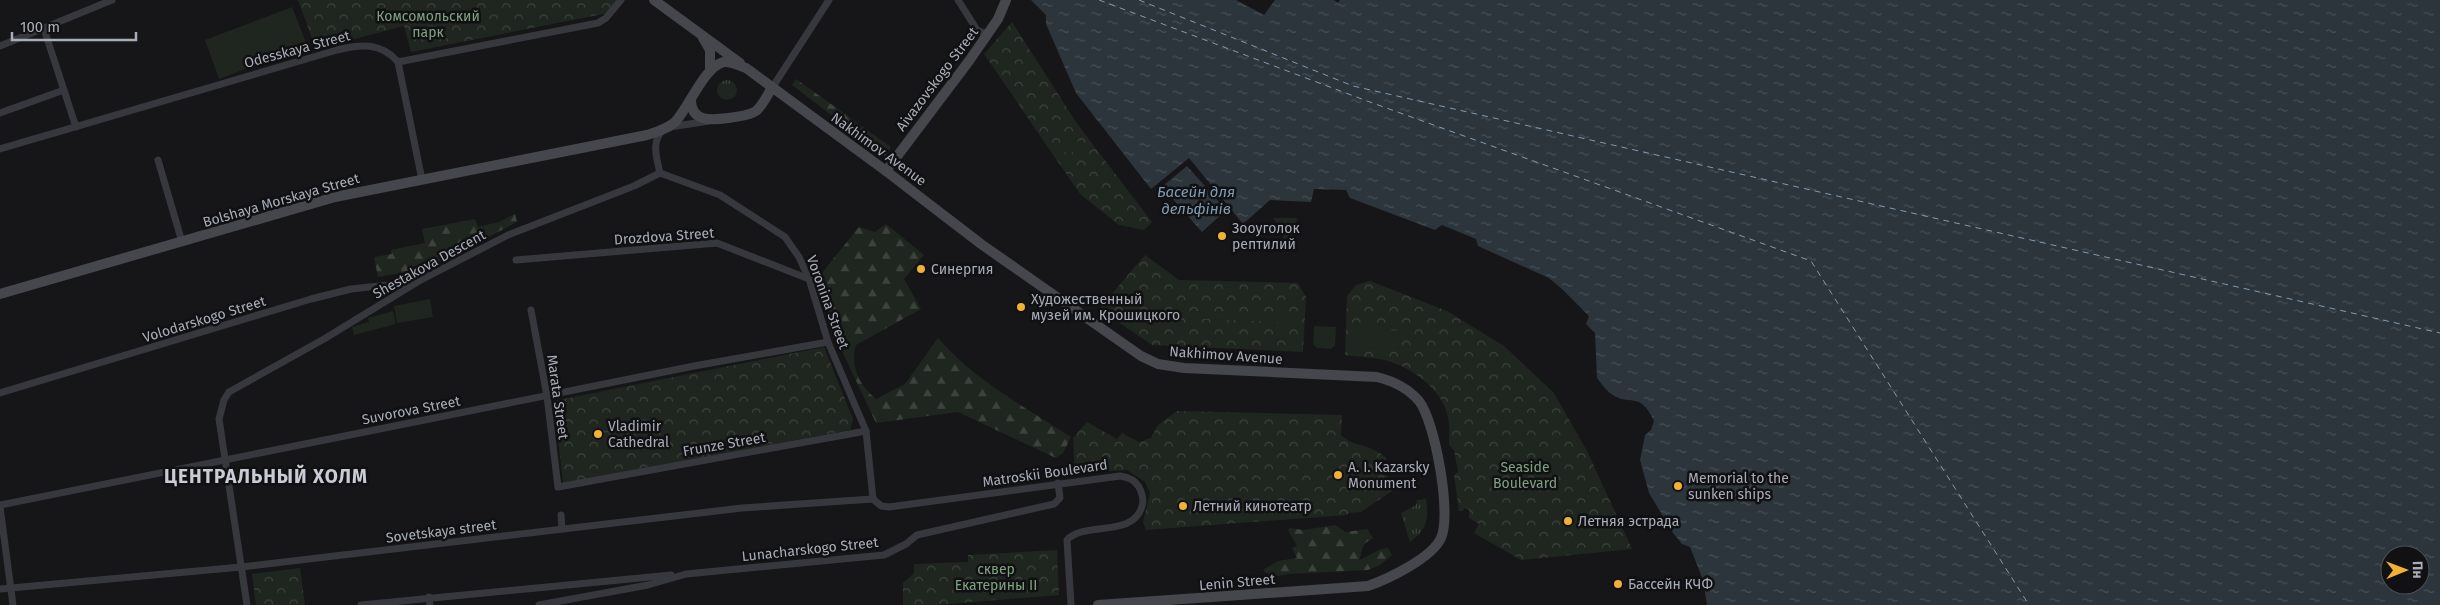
<svg xmlns="http://www.w3.org/2000/svg" width="2440" height="605" viewBox="0 0 2440 605" font-family="'Fira Sans',sans-serif">
	<style>
		.grass { fill: url(#grass-tufts) }
		.forest { fill: url(#forest-firs) }
		.park { fill: url(#park-crowns) }
		.garden { fill: #1e261f }
		.water { fill: url(#water-ripples); fill-rule: evenodd }
		.lines { fill: none; stroke-linecap: round; stroke-linejoin: round }
		.ferry { stroke: #7f9bb3; stroke-width: 1; stroke-dasharray: 6 5; stroke-linecap: butt }
		.street { stroke: #37383d; stroke-width: 7 }
		.secondary { stroke: #45474d; stroke-width: 10 }
		.poi-dot { fill: #f2b134; stroke: #111113; stroke-width: 2 }
		.labels { text-anchor: middle; stroke-width: 5; stroke-linejoin: round; paint-order: stroke }
		.park-label { font-size: 14px; fill: #7fa381; stroke: #111113 }
		.street-label { font-size: 14px; fill: #a8adb8; stroke: #111113 }
		.poi-label { font-size: 14px; fill: #a8adb8; stroke: #111113; text-anchor: start }
		.water-label { font-size: 15px; font-style: italic; fill: #7f9bb3; stroke: #111113 }
		.district-label { font-size: 19px; font-weight: bold; letter-spacing: 1px; fill: #c9ccd4; stroke: #111113 }
	</style>
	<defs>
		<pattern id="grass-tufts" width="24" height="20" patternUnits="userSpaceOnUse" patternTransform="scale(1.25)"><rect width="24" height="20" fill="#1e261f"/><path d="M3 7l-1-3M5 7V3M7 7l1-3M15 17l-1-3M17 17v-4M19 17l1-3" fill="none" stroke="#3c433d"/></pattern>
		<pattern id="forest-firs" width="22" height="20" patternUnits="userSpaceOnUse" patternTransform="scale(1.25)"><rect width="22" height="20" fill="#1e261f"/><path d="M5 1l3.5 6h-7zM16 11l3.5 6h-7z" fill="#3c433d"/></pattern>
		<pattern id="park-crowns" width="20" height="18" patternUnits="userSpaceOnUse" patternTransform="scale(1.25)"><rect width="20" height="18" fill="#1e261f"/><path d="M2 6a3 3 0 1 1 6 0M12 15a3 3 0 1 1 6 0" fill="none" stroke="#3c433d"/></pattern>
		<pattern id="water-ripples" width="26" height="14" patternUnits="userSpaceOnUse" patternTransform="scale(1.25)"><rect width="26" height="14" fill="#2c353c"/><path d="M2 4q2-2 4 0t4 0M15 11q2-2 4 0t4 0" fill="none" stroke="#485056"/></pattern>
	</defs>
	<rect width="100%" height="100%" fill="#161618"/>
	<g class="grass">
		<circle cx="727" cy="90" r="10"/>
		<path d="M1426 499C1429 519 1427 530 1410 542L1401 513 1416 505 1417 500Z"/>
	</g>
	<g class="forest">
		<path d="M796 79 891 147 885 156 792 85Z"/>
		<path d="M515 214 517 222 406 280 400 273 378 277 374 257 392 254 391 250 425 243 422 229 475 219 478 227 499 222Z"/>
		<path d="M886 224 924 255 904 279 921 309 856 345C850 367 859 385 876 399L905 384 938 338C974 380 1025 407 1071 437L1063 453 1056 458 958 412 876 423 835 336 817 279 859 227 875 232Z"/>
		<path d="M1335 525 1346 532 1367 529 1373 538 1364 544 1359 560C1369 557 1377 548 1388 548L1392 555 1380 565 1368 570 1289 574 1272 577 1263 570 1278 561 1297 558 1292 548 1297 546 1288 530 1290 528 1303 530Z"/>
	</g>
	<g class="park">
		<path d="M298 0H617L608 13 411 52 404 26 316 49Z"/>
		<path d="M1012 22 1078 125 1152 222 1144 230 1119 225 1080 194 984 54Z"/>
		<path d="M1145 255 1179 280 1298 283 1306 297 1303 352 1152 345 1099 309Z"/>
		<path d="M1370 281 1447 311 1504 346 1554 393 1587 451 1632 549 1521 560 1474 533 1479 524 1469 518V510L1464 508 1463 511H1459L1454 475 1458 472 1454 450 1449 445C1449 436 1450 426 1448 417 1443 391 1415 370 1391 362 1377 357 1359 357 1345 355L1347 296 1356 285Z"/>
		<path d="M824 347 853 419 850 430 563 483 554 401Z"/>
		<path d="M1177 411 1342 415 1341 435C1352 447 1371 443 1387 459L1377 465 1378 472 1388 476 1395 489 1361 512 1349 513 1347 515 1146 530 1143 522 1150 493 1145 482 1127 470 1075 473 1073 438 1087 422 1117 439 1122 433 1139 442 1151 438 1158 425Z"/>
		<path d="M1057 550 1059 595 937 605H903V583L914 573V564L968 562V555Z"/>
		<path d="M300 568 305 605H256L252 574Z"/>
	</g>
	<g class="garden">
		<path d="M292 7 307 45 219 79 205 40Z"/>
		<circle cx="1069" cy="144" r="9"/>
		<path d="M1273 218H1297L1292 249H1283V232Z"/>
		<path d="M430 299 433 317 397 323 394 306Z"/>
		<path d="M393 311 396 324 354 335 352 327 368 322 369 325 368 318Z"/>
		<path d="M1188 311 1297 316V323L1188 318Z"/>
		<path d="M1314 326 1336 327 1335 346 1331 349 1317 348 1313 344Z"/>
		<path d="M1353 328 1400 331 1399 349 1352 346Z"/>
	</g>
	<g class="water">
		<path d="M1031 0H1236L1264 15 1275 0H1334L1338 3 1340 0H2440V605H1707L1703 580 1690 547 1682 544 1673 533 1649 493 1640 460 1645 435 1651 430 1654 421C1639 389 1630 408 1610 393 1605 389 1601 383 1597 378L1595 333 1586 324 1589 316 1562 289 1549 278 1478 246 1476 239 1442 225 1435 230 1350 198 1346 190 1314 189 1311 202 1270 200 1243 224 1189 158 1151 189 1076 93 1046 24V15ZM2390 555H2420V585H2390Z"/>
		<path d="M1187 166 1228 212 1223 213 1202 232 1163 188 1164 185Z"/>
	</g>
	<g class="lines">
		<g class="ferry">
			<path d="M1099 0 1367 101 1811 261 2029 605"/>
			<path d="M1139 0 1353 86 2440 333"/>
		</g>
		<g class="street">
			<path d="M958 0 977 30 988 35"/>
			<path d="M44 29 76 127"/>
			<path d="M0 46 112 0"/>
			<path d="M398 62 598 23 606 18 621 0"/>
			<path d="M772 88 829 0"/>
			<path d="M0 113 64 90"/>
			<path d="M670 127 709 121"/>
			<path d="M0 149 337 50C360 44 381 42 398 62L422 180"/>
			<path d="M158 160 182 242"/>
			<path d="M660 173 720 195 785 237 799 257 809 279 828 342 866 431 873 499"/>
			<path d="M660 173C657 159 651 143 662 131"/>
			<path d="M516 260 717 243 809 279"/>
			<path d="M531 310 547 396 558 487 866 431"/>
			<path d="M0 393 311 299 351 289 416 282"/>
			<path d="M873 499 881 506 889 507 1120 476C1128 477 1135 480 1139 487 1142 493 1144 500 1142 506 1134 538 1084 521 1067 540L1071 605"/>
			<path d="M0 505 694 366 828 342"/>
			<path d="M0 507 13 605"/>
			<path d="M561 515 562 529"/>
			<path d="M0 589 241 567 742 508 873 499"/>
			<path d="M429 597 430 605"/>
			<path d="M247 605 219 419 224 400 229 392 324 339 419 281 508 235 634 186 660 173"/>
			<path d="M361 605 671 575"/>
			<path d="M539 605 648 585 686 574 884 555 906 544 917 535 1054 504 1060 498 1058 483"/>
		</g>
		<g class="secondary">
			<path d="M654 0 740 63"/>
			<path d="M703 38 710 50V71"/>
			<path d="M691 100C691 123 713 120 729 118 738 116 749 116 756 111 763 105 767 95 772 88"/>
			<path d="M886 171 969 61 998 19 1006 0"/>
			<path d="M0 294 335 197 647 135C657 132 667 129 675 122 689 108 704 66 724 62 731 61 739 66 746 68L886 171 981 244 1141 356 1158 364 1184 368 1377 377C1393 381 1408 388 1419 401 1435 421 1452 515 1441 538 1432 558 1388 579 1368 586L1098 605"/>
		</g>
	</g>
	<g class="poi-dot">
		<circle cx="1222" cy="236" r="5"/>
		<circle cx="921" cy="269" r="5"/>
		<circle cx="1021" cy="307" r="5"/>
		<circle cx="598" cy="434" r="5"/>
		<circle cx="1338" cy="475" r="5"/>
		<circle cx="1678" cy="486" r="5"/>
		<circle cx="1183" cy="506" r="5"/>
		<circle cx="1568" cy="521" r="5"/>
		<circle cx="1618" cy="584" r="5"/>
	</g>
	<g class="labels">
		<g class="park-label">
			<text x="428" y="21">Комсомольский<tspan x="428" dy="16">парк</tspan></text>
			<text x="1525" y="472">Seaside<tspan x="1525" dy="16">Boulevard</tspan></text>
			<text x="996" y="574">cквер<tspan x="996" dy="16">Екатерины II</tspan></text>
		</g>
		<g class="street-label">
			<text transform="translate(297 49) rotate(-15)" y="5">Odesskaya Street</text>
			<text transform="translate(937 79) rotate(-53)" y="5">Aivazovskogo Street</text>
			<text transform="translate(879 149) rotate(36)" y="5">Nakhimov Avenue</text>
			<text transform="translate(281 200) rotate(-16)" y="5">Bolshaya Morskaya Street</text>
			<text transform="translate(664 236) rotate(-4)" y="5">Drozdova Street</text>
			<text transform="translate(429 264) rotate(-29)" y="5">Shestakova Descent</text>
			<text transform="translate(828 302) rotate(70)" y="5">Voronina Street</text>
			<text transform="translate(204 319) rotate(-17)" y="5">Volodarskogo Street</text>
			<text transform="translate(1226 355) rotate(4)" y="5">Nakhimov Avenue</text>
			<text transform="translate(558 397) rotate(82)" y="5">Marata Street</text>
			<text transform="translate(411 410) rotate(-11)" y="5">Suvorova Street</text>
			<text transform="translate(724 444) rotate(-10)" y="5">Frunze Street</text>
			<text transform="translate(1045 473) rotate(-8)" y="5">Matroskii Boulevard</text>
			<text transform="translate(441 531) rotate(-7)" y="5">Sovetskaya street</text>
			<text transform="translate(810 549) rotate(-6)" y="5">Lunacharskogo Street</text>
			<text transform="translate(1237 582) rotate(-5)" y="5">Lenin Street</text>
		</g>
		<g class="poi-label">
			<text x="1232" y="233">Зооуголок<tspan x="1232" dy="16">рептилий</tspan></text>
			<text x="931" y="274">Синергия</text>
			<text x="1031" y="304">Художественный<tspan x="1031" dy="16">музей им. Крошицкого</tspan></text>
			<text x="608" y="431">Vladimir<tspan x="608" dy="16">Cathedral</tspan></text>
			<text x="1348" y="472">A. I. Kazarsky<tspan x="1348" dy="16">Monument</tspan></text>
			<text x="1688" y="483">Memorial to the<tspan x="1688" dy="16">sunken ships</tspan></text>
			<text x="1193" y="511">Летний кинотеатр</text>
			<text x="1578" y="526">Летняя эстрада</text>
			<text x="1628" y="589">Бассейн КЧФ</text>
		</g>
		<g class="water-label">
			<text x="1196" y="197">Басейн для<tspan x="1196" dy="17">дельфiнiв</tspan></text>
		</g>
		<g class="district-label">
			<text x="266" y="483">ЦЕНТРАЛЬНЫЙ ХОЛМ</text>
		</g>
	</g>
	<g transform="translate(2405 570) rotate(89)"><circle r="24" fill="#111113" stroke="#4d4f55"/>
	<path d="M0-4L9 19L0 12L-9 19Z" fill="#f2b134"/>
	<text y="-8" font-size="14" font-weight="bold" text-anchor="middle" fill="#a8adb8">Пн</text>
	</g>
	<path d="M12 32v8h124v-8" fill="none" stroke="#a8adb8" stroke-width="2.5"/>
	<text x="20" y="32" font-size="15" fill="#a8adb8" stroke="#111113" stroke-width="4" paint-order="stroke">100 m</text>
</svg>
